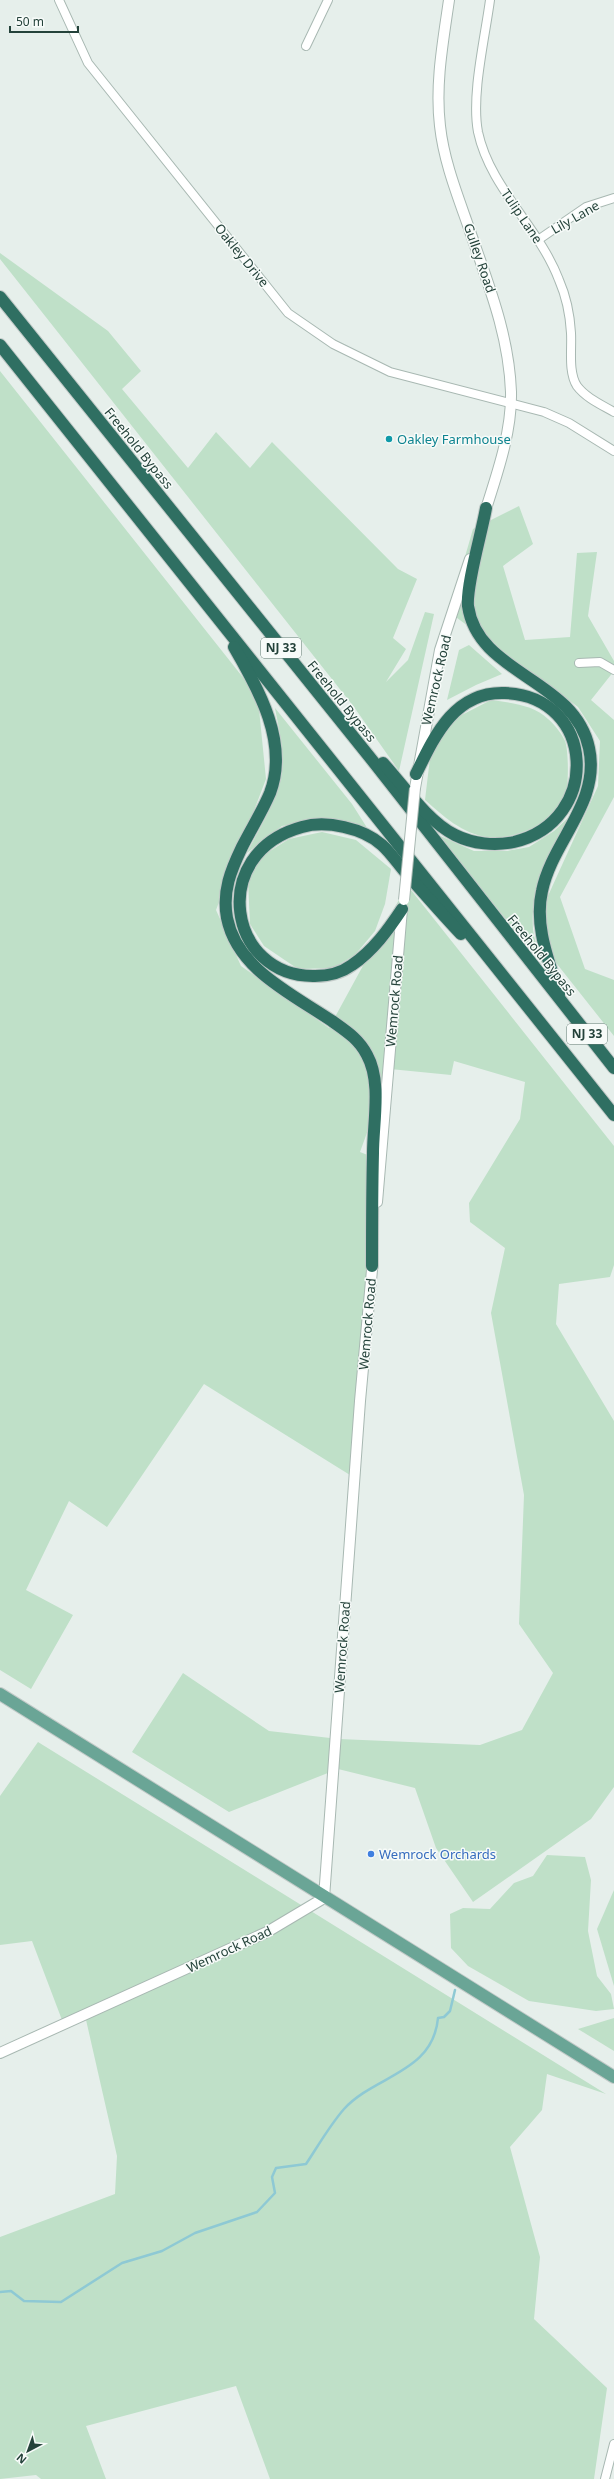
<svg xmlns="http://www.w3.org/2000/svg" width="614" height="2479" viewBox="0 0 614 2479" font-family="'Noto Sans',sans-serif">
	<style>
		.green { fill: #bfe0c8 }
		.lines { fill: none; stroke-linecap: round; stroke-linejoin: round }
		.stream { stroke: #8ec9d4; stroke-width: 2.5 }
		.minor-casing { stroke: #a8b8b2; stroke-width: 10 }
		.tertiary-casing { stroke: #a8b8b2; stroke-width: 12 }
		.primary-casing { stroke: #c2cac8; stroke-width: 14 }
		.motorway-casing { stroke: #c2cac8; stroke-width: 14 }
		.minor { stroke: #fff; stroke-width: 8 }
		.tertiary { stroke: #fff; stroke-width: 10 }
		.primary { stroke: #6aa596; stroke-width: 12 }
		.motorway { stroke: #2f6f62; stroke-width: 12 }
		.tertiary-bridge-casing { stroke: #a8b8b2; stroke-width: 12; stroke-linecap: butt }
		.tertiary-bridge { stroke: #fff; stroke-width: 10 }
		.culture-dot { fill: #0f9aa8; stroke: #f7fbf9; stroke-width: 1.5 }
		.shop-dot { fill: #3f7fe0; stroke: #f7fbf9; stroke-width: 1.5 }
		.labels { text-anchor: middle; stroke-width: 3; stroke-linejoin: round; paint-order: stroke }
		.shield { fill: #f7fbf9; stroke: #637a73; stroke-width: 1 }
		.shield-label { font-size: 12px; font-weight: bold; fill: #24423a }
		.street-label { font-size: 13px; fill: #24423a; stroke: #f7fbf9 }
		.culture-label { font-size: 13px; fill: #0d838f; stroke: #f7fbf9; text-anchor: start }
		.shop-label { font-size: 13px; fill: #366cbe; stroke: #f7fbf9; text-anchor: start }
	</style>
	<rect width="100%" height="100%" fill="#e6efeb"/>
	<g class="green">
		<path d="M0 253 108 331 141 371 122 389 188 468 216 432 250 468 272 442 398 569 417 579 393 638 406 649 386 682 408 660 425 612 434 614 399 771 354 707 0 259Z"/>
		<path d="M0 371 245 680 259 709 266 779 216 910 241 966 329 1028 407 885 614 1146V1265L610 1277 559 1284 556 1324 614 1421V1787L591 1819 473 1902 436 1848 415 1788 338 1769 229 1812 132 1752 183 1673 269 1731 339 1739 480 1745 522 1730 553 1673 519 1624 524 1495 491 1313 505 1248 470 1222 469 1203 520 1119 525 1082 454 1061 451 1075 390 1069 360 1152 380 1160 358 1480 204 1384 107 1527 69 1501 26 1590 73 1615 31 1689 0 1670Z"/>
		<path d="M519 506 533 544 503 566 525 640 570 637 577 553 597 552 588 616 614 661V671L591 700 614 720V797L560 897 585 969 614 980V1036L538 940 547 898 598 786 600 741 578 707 449 612 473 529Z"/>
		<path d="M469 645 502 674 476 685 447 700 459 650Z"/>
		<path d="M491 700C511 703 534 705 548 719 554 724 562 734 565 741 569 750 569 793 564 801 547 825 516 840 487 837 463 834 443 816 425 800L430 758 452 720Z"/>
		<path d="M275 708 352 804 371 834 327 818 282 826 247 853C259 828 278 801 282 772 284 751 279 729 275 708Z"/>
		<path d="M569 817C551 854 530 887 533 929 534 941 540 953 543 964L436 834 474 851H507L529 847 554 831Z"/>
		<path d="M322 832 356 840 391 869 385 904 375 931 355 955 333 968 298 969 264 946 250 924 248 880 262 856 289 839Z"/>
		<path d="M38 1742 606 2094 547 2074 542 2110 510 2147 540 2257 534 2319 607 2388 594 2479H270L236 2386 86 2426 106 2479H41L36 2475 0 2479V2237L115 2194 117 2156 84 2011 62 2020 32 1941 0 1945V1796Z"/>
		<path d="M547 1855 585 1857 591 1880 588 1931 597 1976 611 1994 614 2009 596 2011 529 2001 468 1966 451 1948 450 1914 463 1908 490 1909 514 1883 533 1876Z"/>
		<path d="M614 1890V1986L597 1929Z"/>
		<path d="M614 2018V2051L578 2029Z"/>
	</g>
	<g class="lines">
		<path class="stream" d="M0 2292 11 2291 24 2301 61 2302 122 2263 162 2251 195 2233 257 2212 275 2193 272 2177 276 2168 306 2164C318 2146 330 2125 344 2109 375 2075 433 2073 438 2018L444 2017 450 2011 455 1990"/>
		<g class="minor-casing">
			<g id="minor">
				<path d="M59 0 88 63 288 313 333 344 390 372 544 412 569 423 614 451"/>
				<path d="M490 0C485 38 471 95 478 132 490 188 539 227 559 280 566 296 570 315 571 333 572 349 568 372 577 386 586 398 602 405 614 412"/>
				<path d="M306 46 328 0"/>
				<path d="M538 240 586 207 614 198"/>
				<path d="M579 663 600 662 614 670"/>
				<path d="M605 2479 614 2444"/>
			</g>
		</g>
		<g class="tertiary-casing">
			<g id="tertiary">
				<path d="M449 0C443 42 435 84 440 126 444 163 459 199 471 234 489 286 509 336 511 392 512 433 496 477 484 515"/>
				<path d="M415 788 440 650 470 559"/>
				<path d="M377 1202 402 909"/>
				<path d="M0 2053 267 1932 324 1898 360 1401 373 1259"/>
			</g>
		</g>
		<g class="primary-casing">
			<path id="primary" d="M0 1694 614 2077"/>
		</g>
		<g class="motorway-casing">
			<g id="motorway">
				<path d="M0 297 372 760 614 1068"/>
				<path d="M0 345 614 1115"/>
				<path d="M486 508C482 532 466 585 468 606 478 675 574 678 589 748 601 803 552 841 542 891 534 926 549 961 559 994"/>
				<path d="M234 647C259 690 289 743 270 793 262 812 251 829 242 847 231 870 222 891 227 918 237 969 292 994 332 1021 346 1031 359 1039 367 1055 382 1082 373 1123 373 1153 372 1191 372 1228 372 1266"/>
				<path d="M383 763C403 785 428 822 455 835 473 844 495 846 514 842 602 821 596 696 505 693 455 691 435 735 416 774"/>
				<path d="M402 909C388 930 373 951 352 965 341 973 328 976 315 976 228 978 207 853 302 827 326 820 363 828 382 845 391 853 398 864 406 873 424 893 442 914 461 934"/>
			</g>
		</g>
		<use href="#minor" class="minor"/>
		<use href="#tertiary" class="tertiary"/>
		<use href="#primary" class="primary"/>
		<use href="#motorway" class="motorway"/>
		<g class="tertiary-bridge-casing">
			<path id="tertiary-bridge" d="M404 900 415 788"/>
		</g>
		<use href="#tertiary-bridge" class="tertiary-bridge"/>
	</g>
	<circle class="culture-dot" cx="389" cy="439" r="4"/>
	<circle class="shop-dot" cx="371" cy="1854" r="4"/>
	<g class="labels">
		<g class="shield">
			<rect x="261" y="638" width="40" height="20" rx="3"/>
			<rect x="567" y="1024" width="40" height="20" rx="3"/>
		</g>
		<g class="shield-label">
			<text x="281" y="652">NJ 33</text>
			<text x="587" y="1038">NJ 33</text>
		</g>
		<g class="street-label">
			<text transform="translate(522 216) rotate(56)" y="5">Tulip Lane</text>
			<text transform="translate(575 217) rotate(-30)" y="5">Lily Lane</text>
			<text transform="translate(242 255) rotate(51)" y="5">Oakley Drive</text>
			<text transform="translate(480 258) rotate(71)" y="5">Gulley Road</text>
			<text transform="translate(139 448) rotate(51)" y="5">Freehold Bypass</text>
			<text transform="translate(436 680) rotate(-77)" y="5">Wemrock Road</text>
			<text transform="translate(342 701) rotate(51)" y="5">Freehold Bypass</text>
			<text transform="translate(542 955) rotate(51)" y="5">Freehold Bypass</text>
			<text transform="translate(394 1001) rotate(-85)" y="5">Wemrock Road</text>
			<text transform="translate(367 1324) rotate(-85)" y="5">Wemrock Road</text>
			<text transform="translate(342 1647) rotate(-86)" y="5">Wemrock Road</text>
			<text transform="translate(229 1949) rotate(-25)" y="5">Wemrock Road</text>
		</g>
		<g class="culture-label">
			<text x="397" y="444">Oakley Farmhouse</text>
		</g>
		<g class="shop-label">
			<text x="379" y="1859">Wemrock Orchards</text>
		</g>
	</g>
	<g transform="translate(28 2451) rotate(221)" stroke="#f7fbf9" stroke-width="3" paint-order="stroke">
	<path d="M0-3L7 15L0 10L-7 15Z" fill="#24423a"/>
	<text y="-6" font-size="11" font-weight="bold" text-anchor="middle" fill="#24423a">N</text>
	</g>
	<path d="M10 26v6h68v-6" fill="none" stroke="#24423a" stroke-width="2"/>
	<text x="16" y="26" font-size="12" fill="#24423a" stroke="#f7fbf9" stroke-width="3" paint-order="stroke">50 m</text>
</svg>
